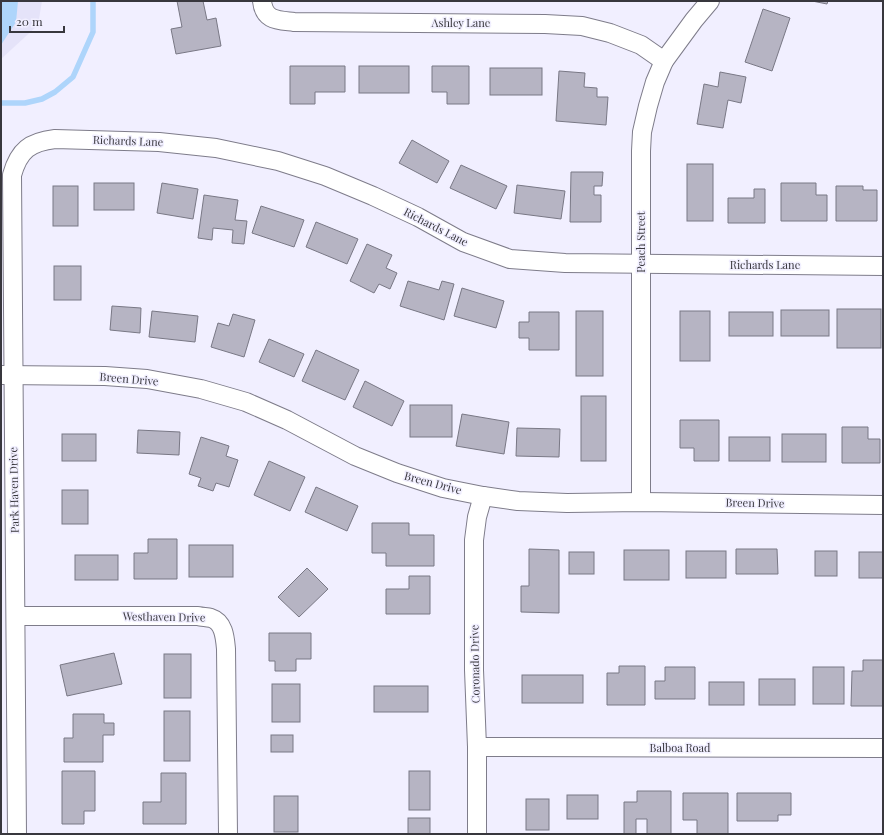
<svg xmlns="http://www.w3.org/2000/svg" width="884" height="835" viewBox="0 0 884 835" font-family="'Playfair Display',serif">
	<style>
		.built { fill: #e5e3f9 }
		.water { fill: #aed5fb }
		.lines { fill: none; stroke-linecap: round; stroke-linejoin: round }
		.stream { stroke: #aed5fb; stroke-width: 5.5 }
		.building { fill: #b6b4c3; stroke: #797885 }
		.minor-casing { stroke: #7e7c8a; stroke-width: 20 }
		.minor { stroke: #fff; stroke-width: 18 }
		.labels { text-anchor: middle; stroke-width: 3; stroke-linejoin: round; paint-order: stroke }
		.street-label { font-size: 11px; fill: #38373d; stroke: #f1efff }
	</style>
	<rect width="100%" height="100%" fill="#f1efff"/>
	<path class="built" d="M1 1H42L38 25 1 59Z"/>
	<path class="water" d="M1 1H18L16 22 1 45Z"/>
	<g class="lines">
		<path class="stream" d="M1 103H25L42 99 55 92 73 77 93 32V1"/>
	</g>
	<g class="building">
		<path d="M177 1H203L207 20 216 18 221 46 176 54 171 29 182 27Z"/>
		<path d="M812 1H828L827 4Z"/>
		<path d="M763 9 790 18 772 71 745 62Z"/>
		<path d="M290 66H345V92H315V104H290Z"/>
		<rect x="359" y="66" width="50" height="27"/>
		<path d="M432 66H469V104H447V92H432Z"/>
		<rect x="490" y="68" width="52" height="27"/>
		<path d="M559 71 585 73 584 87 597 88V97H608L606 125 556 121Z"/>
		<path d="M720 72 746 77 741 103 728 100 723 128 697 124 704 84 718 87Z"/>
		<path d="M412 140 449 161 437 183 399 163Z"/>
		<rect x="687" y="164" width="26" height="57"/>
		<path d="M461 165 507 186 496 209 450 188Z"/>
		<path d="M571 172H603L602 186H594V195H601V222H570Z"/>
		<rect x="94" y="183" width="40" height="27"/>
		<path d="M162 183 198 189 193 219 157 213Z"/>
		<path d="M781 183H816V195H827V221H781Z"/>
		<path d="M517 185 565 191 561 219 514 213Z"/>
		<rect x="53" y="186" width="25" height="40"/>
		<path d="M836 186H863V190H877V221H836Z"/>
		<path d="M754 189H765V223H728V198H754Z"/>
		<path d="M204 195 238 200 235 220 247 221 244 244 232 243 233 230 213 228 212 240 198 238Z"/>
		<path d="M261 206 304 220 294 247 252 233Z"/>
		<path d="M316 222 358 239 347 264 306 247Z"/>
		<path d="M367 244 392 255 386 268 397 273 390 289 379 284 374 293 350 281Z"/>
		<rect x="54" y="266" width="27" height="34"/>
		<path d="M408 281 439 290 442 281 454 284 444 320 400 306Z"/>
		<path d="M462 288 504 301 496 328 454 316Z"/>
		<path d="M112 306 141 308 140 333 110 330Z"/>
		<rect x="837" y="309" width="44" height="39"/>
		<rect x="781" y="310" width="48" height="26"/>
		<path d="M152 311 198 316 195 342 149 337Z"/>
		<rect x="576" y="311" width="27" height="65"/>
		<rect x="680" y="311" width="30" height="50"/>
		<path d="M529 312H559V350H529V338H519V322H529Z"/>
		<rect x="729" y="312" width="44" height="24"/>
		<path d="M233 314 255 320 244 357 211 347 218 323 229 326Z"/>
		<path d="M269 339 304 354 294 377 259 362Z"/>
		<path d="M316 350 359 370 345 400 302 381Z"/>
		<path d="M365 381 404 401 392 426 353 407Z"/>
		<rect x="581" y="396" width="25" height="65"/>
		<rect x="410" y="405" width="42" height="32"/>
		<path d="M462 414 509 422 504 454 456 446Z"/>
		<path d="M680 420H719V461H694V448H680Z"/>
		<path d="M842 427H868V439H880V463H842Z"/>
		<path d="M517 428 560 429 559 457 516 456Z"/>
		<path d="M138 430 180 432 179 455 137 453Z"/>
		<rect x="62" y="434" width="34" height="27"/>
		<rect x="782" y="434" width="44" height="28"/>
		<path d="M201 437 229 446 226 456 238 460 229 487 216 483 213 491 198 486 201 478 189 474Z"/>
		<rect x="729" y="437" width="41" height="24"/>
		<path d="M269 461 305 477 290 511 254 495Z"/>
		<path d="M316 487 358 506 347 531 305 512Z"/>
		<rect x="62" y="490" width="26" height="34"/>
		<path d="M372 523H409V535H434V566H386V553H372Z"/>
		<path d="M148 539H177V579H134V553H148Z"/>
		<rect x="189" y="545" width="44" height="32"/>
		<path d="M529 549 559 550V613L521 612V586H529Z"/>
		<path d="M736 549H777L778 574H736Z"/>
		<rect x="624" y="550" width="45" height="30"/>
		<rect x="686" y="551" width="40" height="27"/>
		<rect x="815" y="551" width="22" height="25"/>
		<rect x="569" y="552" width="25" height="22"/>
		<rect x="859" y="552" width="24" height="26"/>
		<rect x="75" y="555" width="43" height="25"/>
		<path d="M307 568 328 589 299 617 278 597Z"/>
		<path d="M409 576H430V614H386V589H409Z"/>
		<path d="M269 633H311V659H296V671H275V661H269Z"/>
		<path d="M114 653 122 684 67 696 60 665Z"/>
		<rect x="164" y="654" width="27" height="44"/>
		<path d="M863 660H883V706H851L852 671H863Z"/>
		<path d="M619 666H645V705H607V673H619Z"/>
		<path d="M665 667H695V699H655V681H665Z"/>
		<rect x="813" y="667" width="31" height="37"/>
		<rect x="522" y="675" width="61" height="28"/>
		<rect x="759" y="679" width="36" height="26"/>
		<rect x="709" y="682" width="35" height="23"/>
		<rect x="272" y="684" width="28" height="38"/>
		<rect x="374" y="686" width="54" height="26"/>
		<rect x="164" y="711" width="26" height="50"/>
		<path d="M73 714H104V723H114V735H103V762H64V738H73Z"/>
		<rect x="271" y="735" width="22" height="17"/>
		<path d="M62 771H95V811H84V824H62Z"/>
		<rect x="409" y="771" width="21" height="39"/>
		<path d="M161 773H186V824H143V802H161Z"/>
		<path d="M637 791H671V834H647V819H636V834H624V802H637Z"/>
		<path d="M683 793H728V834H697V820H683Z"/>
		<path d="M737 793H791V815H778V821H737Z"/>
		<rect x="567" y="795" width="31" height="24"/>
		<rect x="274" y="796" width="24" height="36"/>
		<rect x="526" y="799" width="23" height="31"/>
		<rect x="408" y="818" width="22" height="16"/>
	</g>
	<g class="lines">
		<g class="minor-casing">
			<g id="minor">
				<path d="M262 1C264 21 278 20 294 22L545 24 582 26 610 33 641 45 664 61"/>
				<path d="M2 375 105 376 147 379 201 389 246 402 287 420 355 456 397 473 443 488 483 496 518 501 567 503 641 502 883 505"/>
				<path d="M641 502V151L642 132 648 106 655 82 664 61 694 20 710 1"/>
				<path d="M16 616H198C202 617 207 617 211 618 224 622 225 638 226 649L228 834"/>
				<path d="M477 747 883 748"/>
				<path d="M17 834 12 175C19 150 30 142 55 139L159 142 216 148 278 161 325 176 373 196 418 217 463 242 510 259 565 263 883 266"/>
				<path d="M477 834V747L474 670V540L477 517 483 496"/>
			</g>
		</g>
		<use href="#minor" class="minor"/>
	</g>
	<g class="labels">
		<g class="street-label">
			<text x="461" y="27">Ashley Lane</text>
			<text transform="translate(128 141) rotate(2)" y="4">Richards Lane</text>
			<text transform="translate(436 227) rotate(27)" y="4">Richards Lane</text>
			<text transform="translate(641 242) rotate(-90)" y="4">Peach Street</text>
			<text x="765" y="269">Richards Lane</text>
			<text transform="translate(129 379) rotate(5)" y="4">Breen Drive</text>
			<text transform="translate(433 483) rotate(15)" y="4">Breen Drive</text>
			<text transform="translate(14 490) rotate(-91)" y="4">Park Haven Drive</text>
			<text transform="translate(755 503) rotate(1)" y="4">Breen Drive</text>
			<text transform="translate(164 617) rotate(1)" y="4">Westhaven Drive</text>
			<text transform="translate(475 664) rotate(-91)" y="4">Coronado Drive</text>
			<text x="680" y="752">Balboa Road</text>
		</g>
	</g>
	<rect width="884" height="835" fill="none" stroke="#38373d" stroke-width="4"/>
	<path d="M10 26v6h54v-6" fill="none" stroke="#38373d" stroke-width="2"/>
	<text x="16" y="26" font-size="12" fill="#38373d" stroke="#f1efff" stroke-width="3" paint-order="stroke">20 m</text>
</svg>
